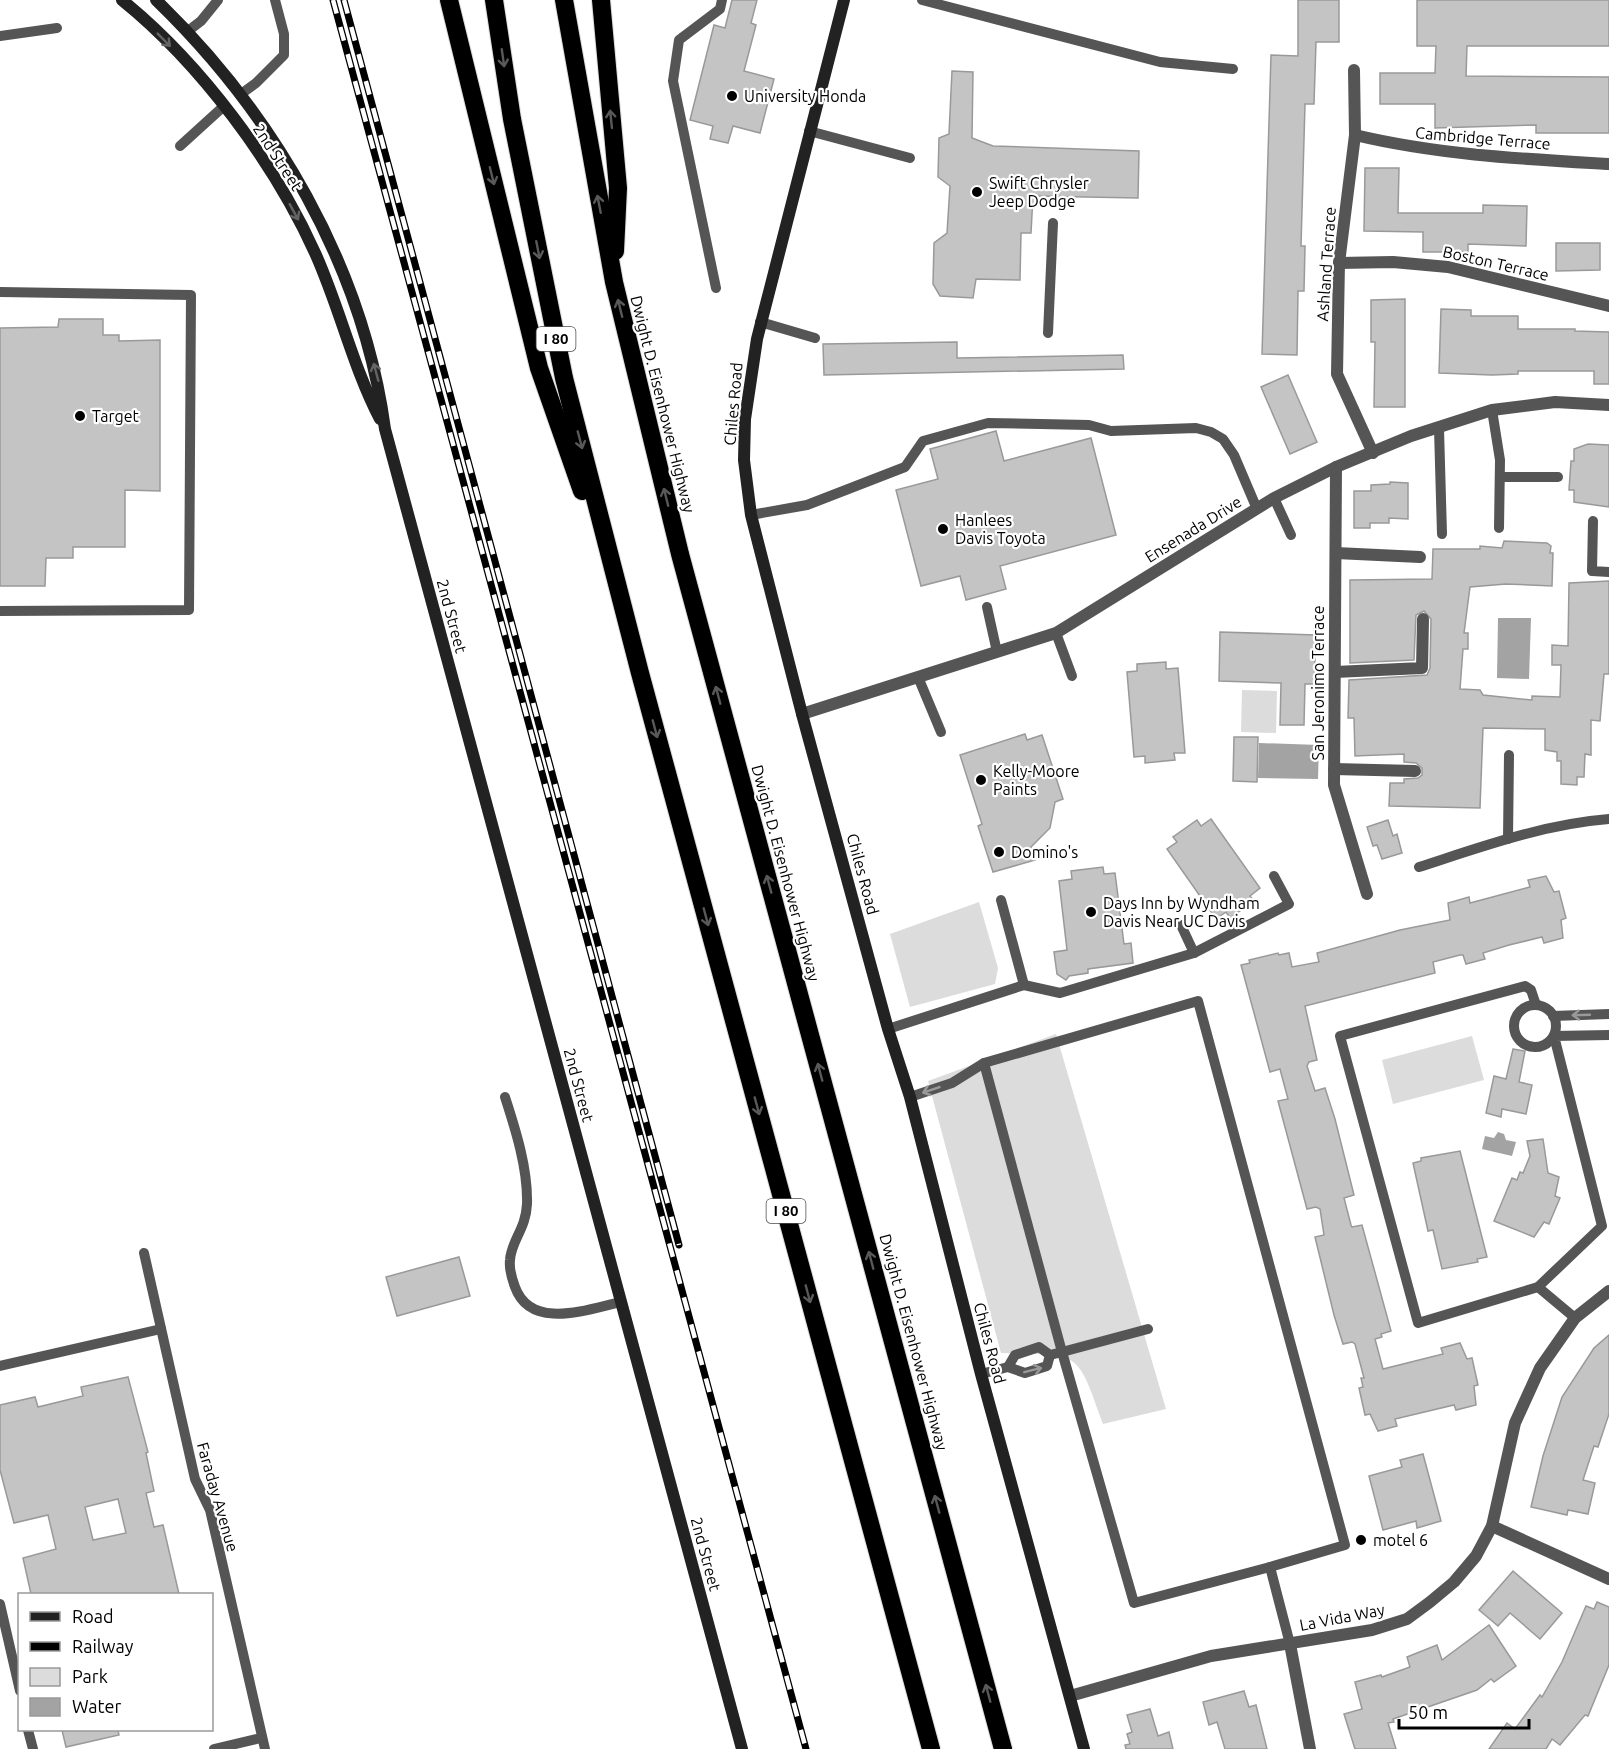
<svg xmlns="http://www.w3.org/2000/svg" width="1609" height="1749" viewBox="0 0 1609 1749" font-family="Ubuntu,sans-serif">
	<style>
		.green { fill: #dcdcdc }
		.water { fill: #a3a3a3 }
		.building { fill: #c4c4c4; stroke: #999; stroke-width: 1.5; fill-rule: evenodd }
		.lines { fill: none; stroke-linecap: round; stroke-linejoin: round }
		.highway-casing { stroke: #dbdbdb; stroke-width: 20 }
		.lane { stroke: #555; stroke-width: 10 }
		.street { stroke: #555; stroke-width: 12 }
		.secondary { stroke: #222; stroke-width: 12 }
		.highway { stroke: #000; stroke-width: 18 }
		.rail-casing { stroke: #000; stroke-width: 7 }
		.rail { stroke: #fff; stroke-width: 4.5; stroke-dasharray: 14; stroke-linecap: butt }
		.oneway { stroke: #646464 }
		.oneway2 { stroke: #595959 }
		.oneway3 { stroke: #999 }
		.poi-dot { fill: #000; stroke: #fff; stroke-width: 2 }
		.labels { text-anchor: middle; stroke-width: 4.5; stroke-linejoin: round; paint-order: stroke }
		.shield { fill: #fff; stroke: #4c4c4c; stroke-width: 1.5 }
		.shield-label { font-size: 15px; font-weight: bold; fill: #000 }
		.poi-label { font-size: 16px; fill: #000; stroke: #fff; text-anchor: start }
		.street-label { font-size: 16px; fill: #000; stroke: #fff }
	</style>
	<rect width="100%" height="100%" fill="#fff"/>
	<g class="green">
		<path d="M1242 690 1277 691 1276 733 1241 732Z"/>
		<path d="M979 902 998 968 995 984 910 1007 890 934Z"/>
		<path d="M1056 1034 1166 1409 1103 1424C1076 1348 1081 1356 1001 1353L928 1081Z"/>
		<path d="M1472 1036 1484 1080 1393 1104 1382 1060Z"/>
	</g>
	<g class="water">
		<path d="M1498 618H1531L1529 679 1497 678Z"/>
		<path d="M1259 743 1319 745 1318 779 1258 778Z"/>
		<path d="M1498 1132 1504 1134 1506 1140 1516 1142 1512 1156 1482 1149 1485 1136 1494 1138Z"/>
	</g>
	<g class="building">
		<path d="M732 0H757L751 23 756 25 744 71 774 79 760 133 733 126 728 143 710 139 713 126 690 120 714 25 725 28Z"/>
		<path d="M1298 0H1339V42H1316L1314 104H1305L1301 246H1305L1304 291H1298L1297 355 1262 354 1271 55 1298 56Z"/>
		<path d="M1417 0H1609V46H1467L1466 76 1609 77V133H1536V125L1435 128V104H1380V73H1435L1436 46H1417Z"/>
		<path d="M952 71 973 72 972 138 993 146 1139 151 1138 198 1033 196 1031 233H1021L1020 280 976 279 973 298 940 296 933 284 934 243 947 233 950 186 938 177 939 138 949 134Z"/>
		<path d="M1365 168H1399L1398 213H1483V205L1527 206 1526 246 1468 244V252H1423V232L1364 231Z"/>
		<path d="M1556 243H1600V270L1556 271Z"/>
		<path d="M1405 299V407H1374L1375 342H1371V300Z"/>
		<path d="M1441 309 1471 310V316H1518V329H1575V331L1609 332V384H1594V371H1518V374L1492 375 1439 373Z"/>
		<path d="M59 319H103V335H119V341L160 340V491L125 490V547H73V558H46L45 586H0V328L58 327Z"/>
		<path d="M957 342V358L1123 355 1124 369 824 375 823 344Z"/>
		<path d="M1288 375 1317 442 1290 454 1261 387Z"/>
		<path d="M996 431 1004 461 1091 438 1116 535 1000 566 1006 589 966 600 960 576 921 586 896 490 938 479 930 449Z"/>
		<path d="M1588 444 1609 445V507L1574 502V490H1569L1571 461H1574V449Z"/>
		<path d="M1390 482 1408 483V519L1389 518V523H1370V528H1354V491H1371V485L1390 484Z"/>
		<path d="M1504 541 1547 543 1551 546 1550 553H1553L1552 586 1506 584 1470 587 1464 633H1468V649H1463L1460 689 1480 690 1483 695 1532 700V696L1560 697 1561 665H1552V645L1568 646 1569 583 1609 581V674H1604L1600 721 1591 720V755L1585 754 1584 777H1577V785L1561 784V761H1557V752L1545 750V729L1483 728 1480 808 1389 806 1390 783H1404V779L1418 778 1422 775V768L1416 763 1404 762V754L1355 756 1354 718H1348L1349 680 1427 675 1430 668 1431 619 1424 611 1416 615 1414 660 1350 663V580L1432 579 1433 549H1480V546L1502 548Z"/>
		<path d="M1220 632 1316 635 1314 684H1305L1304 725H1280L1281 683 1219 681Z"/>
		<path d="M1166 662V669L1178 668 1185 753H1174L1175 760 1145 763V756L1134 757 1127 672 1137 671V664Z"/>
		<path d="M1025 734 1027 740 1042 735 1063 799 1055 802 1050 828 1031 847 1035 860 993 872 978 826 982 824 960 755Z"/>
		<path d="M1234 737H1258L1257 782 1233 781Z"/>
		<path d="M1211 819 1260 888 1250 896 1254 901 1230 918 1226 912 1216 919 1167 849 1177 842 1173 837 1197 820 1201 826Z"/>
		<path d="M1388 820 1393 836 1397 834 1402 853 1382 859 1377 845 1373 846 1367 827Z"/>
		<path d="M1103 867 1104 874 1115 873 1124 944 1131 943 1133 963 1088 969V973L1069 976 1066 980 1057 974 1054 952 1067 950 1059 881 1072 879 1071 871Z"/>
		<path d="M1546 876 1554 892 1559 891 1566 918 1561 920 1563 938 1544 943 1542 937 1509 945 1483 953 1485 959 1466 964 1463 955H1460L1433 962 1435 973 1305 1006 1317 1060 1309 1062 1307 1066 1315 1091 1325 1088 1335 1119 1354 1195 1344 1198 1351 1225 1352 1227 1362 1225 1391 1331 1381 1334 1382 1337 1375 1339 1383 1369 1443 1354 1441 1348 1460 1343 1467 1359 1472 1358 1478 1385 1474 1386 1476 1405 1456 1410 1454 1405 1395 1419 1397 1426 1378 1431 1370 1414 1365 1415 1359 1388 1363 1387 1361 1378H1364L1355 1344 1352 1342 1343 1344 1334 1315 1315 1237 1324 1235 1320 1209 1316 1207 1307 1209 1278 1101 1288 1099 1281 1073 1280 1069 1270 1072 1241 965 1250 963 1249 960 1278 953 1279 955 1289 953 1292 967 1319 962 1317 953 1400 930 1450 920 1448 903 1469 897 1470 903 1530 887 1528 880Z"/>
		<path d="M1513 1049 1525 1051 1519 1082 1532 1085 1526 1114 1502 1109 1501 1117 1486 1113 1494 1076 1506 1079Z"/>
		<path d="M1543 1139 1548 1173 1559 1177 1555 1196 1560 1198 1549 1224 1544 1222 1534 1237 1494 1221 1512 1178 1517 1180 1520 1172 1523 1173 1530 1156 1527 1141Z"/>
		<path d="M1460 1151 1487 1257 1477 1259 1478 1262 1442 1269 1433 1230 1428 1231 1413 1163 1421 1161V1158Z"/>
		<path d="M459 1257 470 1296 397 1316 386 1277Z"/>
		<path d="M1609 1335V1414L1598 1447 1594 1446 1583 1480 1595 1483 1588 1514 1568 1510 1567 1515 1531 1507 1543 1456 1562 1397 1594 1348Z"/>
		<path d="M128 1377 148 1452 146 1453 154 1491 146 1493 154 1527 163 1525 179 1594H31L23 1558 56 1549 48 1515 14 1523 0 1470V1405L35 1397 38 1407 83 1396 81 1387ZM118 1499 126 1533 93 1540 85 1507Z"/>
		<path d="M1423 1454 1441 1521 1417 1528 1416 1521 1383 1530 1369 1476 1402 1467 1400 1460Z"/>
		<path d="M1513 1571 1562 1613 1540 1639 1510 1613 1498 1626 1479 1610Z"/>
		<path d="M1597 1602 1609 1607V1665L1588 1716 1585 1715 1560 1745 1552 1739 1546 1749H1489L1507 1723 1515 1729 1540 1695 1542 1697 1562 1662 1586 1606 1594 1609Z"/>
		<path d="M1489 1625 1516 1666 1494 1682 1491 1679 1477 1690 1393 1719 1394 1722 1388 1723 1396 1749H1355L1344 1714 1362 1709 1355 1682 1381 1675 1382 1677 1410 1667 1407 1657 1437 1645 1442 1660Z"/>
		<path d="M1244 1691 1249 1707 1256 1705 1267 1749H1225L1217 1722 1209 1725 1203 1702Z"/>
		<path d="M1150 1709 1158 1736 1169 1732 1173 1749H1126L1125 1745 1130 1744 1127 1734 1132 1732 1127 1715Z"/>
		<path d="M62 1730H118L119 1735 66 1747Z"/>
	</g>
	<g class="lines">
		<g class="highway-casing">
			<g id="highway">
				<path d="M449 0 539 368 582 491"/>
				<path d="M494 0 512 119 564 378 640 673 931 1749"/>
				<path d="M564 0 614 282 680 554 1003 1749"/>
				<path d="M601 0 618 188 615 251"/>
			</g>
		</g>
		<g class="lane">
			<path d="M922 0 1160 62 1233 69"/>
			<path d="M188 31 201 21 218 0"/>
			<path d="M0 36 57 28"/>
			<path d="M241 94 256 83 284 55V34L275 0"/>
			<path d="M809 131 910 158"/>
			<path d="M180 146 224 106"/>
			<path d="M716 288 673 81 679 40 720 9 722 0"/>
			<path d="M0 292 191 295 189 610 0 611"/>
			<path d="M760 322 815 338"/>
			<path d="M1048 333 1053 223"/>
			<path d="M1492 410 1500 460 1499 528"/>
			<path d="M1439 429 1442 534"/>
			<path d="M1500 477H1558"/>
			<path d="M1274 498 1291 535"/>
			<path d="M751 515 807 505 905 467 923 441 988 423 1089 425 1111 431 1196 428 1211 432 1223 439 1234 455 1257 509"/>
			<path d="M1593 521 1592 571 1609 572"/>
			<path d="M987 607 997 652"/>
			<path d="M1056 633 1072 676"/>
			<path d="M918 677 941 732"/>
			<path d="M1508 839 1509 755"/>
			<path d="M1419 867C1481 847 1544 824 1609 819"/>
			<path d="M1194 953 1289 904 1274 876"/>
			<path d="M1024 985 1060 993 1194 953 1181 925"/>
			<path d="M1536 1005 1531 990 1525 986 1340 1036 1418 1323 1538 1287 1602 1226 1554 1036 1609 1035"/>
			<circle cx="1535" cy="1026" r="21"/>
			<path d="M1553 1016 1609 1014"/>
			<path d="M888 1029 1024 985 1001 900"/>
			<path d="M984 1063 1062 1352 1148 1329"/>
			<path d="M505 1097C516 1131 528 1169 527 1204 526 1229 511 1241 510 1260 509 1269 512 1279 515 1287 531 1331 588 1309 621 1302"/>
			<path d="M910 1097 952 1083 984 1063 1198 1001 1345 1545 1270 1567 1290 1644"/>
			<path d="M144 1253 195 1479 210 1510 265 1749"/>
			<path d="M1538 1287 1575 1318"/>
			<path d="M0 1366 161 1329"/>
			<path d="M1008 1367 1015 1355 1039 1347 1050 1355 1062 1352 1134 1603 1270 1567"/>
			<path d="M981 1374 1008 1367 1025 1373 1047 1366 1050 1355"/>
			<path d="M0 1604 20 1691"/>
			<path d="M28 1730 33 1749"/>
			<path d="M214 1749 261 1738"/>
		</g>
		<g class="street">
			<path d="M1354 70 1355 135 1339 263 1337 374 1373 453"/>
			<path d="M1355 135C1439 155 1523 159 1609 164"/>
			<path d="M1339 263 1393 262 1448 267 1609 306"/>
			<path d="M1336 467 1334 785 1367 894"/>
			<path d="M1336 553 1420 557"/>
			<path d="M1335 672 1422 668 1423 619"/>
			<path d="M802 714 1056 633 1274 498 1336 467 1411 436 1492 410 1555 402 1609 405"/>
			<path d="M1334 769 1415 771"/>
			<path d="M1492 1526 1609 1579"/>
			<path d="M1290 1644 1310 1749"/>
			<path d="M1070 1696 1211 1656 1372 1630 1407 1619 1430 1602 1454 1582 1476 1556 1492 1526 1515 1423 1540 1368 1575 1318 1609 1291"/>
		</g>
		<g class="secondary">
			<path d="M122 0C200 63 275 163 316 255 340 309 353 367 380 419"/>
			<path d="M156 0C274 114 363 266 385 429L742 1749"/>
			<path d="M844 0 757 339 745 419 744 460 751 515 802 714 888 1029 910 1097 981 1374 1084 1749"/>
		</g>
		<use href="#highway" class="highway"/>
		<g class="rail-casing">
			<g id="rail">
				<path d="M333 0 806 1749"/>
				<path d="M344 0 679 1245"/>
			</g>
		</g>
		<use href="#rail" class="rail"/>
	</g>
	<defs><path id="oneway-shaft" d="M-6 0H5M1.5-3L5.5 0L1.5 3" fill="none" stroke-width="1.6" stroke-linecap="round" stroke-linejoin="round" transform="scale(1.5)"/></defs>
	<g class="oneway">
		<use href="#oneway-shaft" transform="translate(164 40) rotate(45)"/>
		<use href="#oneway-shaft" transform="translate(294 212) rotate(61)"/>
		<use href="#oneway-shaft" transform="translate(376 372) rotate(-105)"/>
	</g>
	<g class="oneway2">
		<use href="#oneway-shaft" transform="translate(503 58) rotate(82)"/>
		<use href="#oneway-shaft" transform="translate(611 119) rotate(-96)"/>
		<use href="#oneway-shaft" transform="translate(492 176) rotate(76)"/>
		<use href="#oneway-shaft" transform="translate(599 204) rotate(-101)"/>
		<use href="#oneway-shaft" transform="translate(538 250) rotate(79)"/>
		<use href="#oneway-shaft" transform="translate(620 308) rotate(-104)"/>
		<use href="#oneway-shaft" transform="translate(580 440) rotate(75)"/>
		<use href="#oneway-shaft" transform="translate(666 497) rotate(-104)"/>
		<use href="#oneway-shaft" transform="translate(718 695) rotate(-105)"/>
		<use href="#oneway-shaft" transform="translate(655 729) rotate(75)"/>
		<use href="#oneway-shaft" transform="translate(769 884) rotate(-105)"/>
		<use href="#oneway-shaft" transform="translate(706 917) rotate(75)"/>
		<use href="#oneway-shaft" transform="translate(820 1072) rotate(-105)"/>
		<use href="#oneway-shaft" transform="translate(757 1106) rotate(75)"/>
		<use href="#oneway-shaft" transform="translate(871 1260) rotate(-105)"/>
		<use href="#oneway-shaft" transform="translate(808 1294) rotate(75)"/>
		<use href="#oneway-shaft" transform="translate(937 1504) rotate(-105)"/>
		<use href="#oneway-shaft" transform="translate(988 1693) rotate(-105)"/>
	</g>
	<g class="oneway3">
		<use href="#oneway-shaft" transform="translate(1581 1015) rotate(178)"/>
		<use href="#oneway-shaft" transform="translate(931 1090) rotate(161)"/>
		<use href="#oneway-shaft" transform="translate(1033 1370) rotate(-14)"/>
	</g>
	<g class="poi-dot">
		<circle cx="732" cy="96" r="6"/>
		<circle cx="977" cy="192" r="6"/>
		<circle cx="80" cy="416" r="6"/>
		<circle cx="943" cy="529" r="6"/>
		<circle cx="981" cy="780" r="6"/>
		<circle cx="999" cy="852" r="6"/>
		<circle cx="1091" cy="912" r="6"/>
		<circle cx="1361" cy="1540" r="6"/>
	</g>
	<g class="labels">
		<g class="shield">
			<rect x="536.5" y="327" width="39" height="24" rx="4.5"/>
			<rect x="766.5" y="1199" width="39" height="24" rx="4.5"/>
		</g>
		<g class="shield-label">
			<text x="556" y="344">I 80</text>
			<text x="786" y="1216">I 80</text>
		</g>
		<g class="poi-label">
			<text x="744" y="102">University Honda</text>
			<text x="989" y="189">Swift Chrysler<tspan x="989" dy="18">Jeep Dodge</tspan></text>
			<text x="92" y="422">Target</text>
			<text x="955" y="526">Hanlees<tspan x="955" dy="18">Davis Toyota</tspan></text>
			<text x="993" y="777">Kelly-Moore<tspan x="993" dy="18">Paints</tspan></text>
			<text x="1011" y="858">Domino's</text>
			<text x="1103" y="909">Days Inn by Wyndham<tspan x="1103" dy="18">Davis Near UC Davis</tspan></text>
			<text x="1373" y="1546">motel 6</text>
		</g>
		<g class="street-label">
			<text transform="translate(1483 138) rotate(5)" y="6">Cambridge Terrace</text>
			<text transform="translate(278 157) rotate(57)" y="6">2nd Street</text>
			<text transform="translate(1496 263) rotate(13)" y="6">Boston Terrace</text>
			<text transform="translate(1326 264) rotate(-86)" y="6">Ashland Terrace</text>
			<text transform="translate(663 404) rotate(76)" y="6">Dwight D. Eisenhower Highway</text>
			<text transform="translate(733 404) rotate(-85)" y="6">Chiles Road</text>
			<text transform="translate(1193 529) rotate(-32)" y="6">Ensenada Drive</text>
			<text transform="translate(452 616) rotate(75)" y="6">2nd Street</text>
			<text transform="translate(1318 683) rotate(-90)" y="6">San Jeronimo Terrace</text>
			<text transform="translate(786 873) rotate(75)" y="6">Dwight D. Eisenhower Highway</text>
			<text transform="translate(863 874) rotate(75)" y="6">Chiles Road</text>
			<text transform="translate(579 1085) rotate(75)" y="6">2nd Street</text>
			<text transform="translate(914 1342) rotate(75)" y="6">Dwight D. Eisenhower Highway</text>
			<text transform="translate(990 1343) rotate(75)" y="6">Chiles Road</text>
			<text transform="translate(218 1497) rotate(74)" y="6">Faraday Avenue</text>
			<text transform="translate(706 1554) rotate(75)" y="6">2nd Street</text>
			<text transform="translate(1342 1617) rotate(-11)" y="6">La Vida Way</text>
		</g>
	</g>
	<rect x="18" y="1593" width="195" height="138" fill="#ffffff" stroke="#999999" stroke-width="1.5"/>
	<rect x="30" y="1612" width="30" height="9" fill="#222222" stroke="#999999" stroke-width="1.5"/>
	<text x="72" y="1623" font-size="18" fill="#000000">Road</text>
	<rect x="30" y="1642" width="30" height="9" fill="#000000" stroke="#999999" stroke-width="1.5"/>
	<text x="72" y="1653" font-size="18" fill="#000000">Railway</text>
	<rect x="30" y="1668" width="30" height="18" fill="#dcdcdc" stroke="#999999" stroke-width="1.5"/>
	<text x="72" y="1683" font-size="18" fill="#000000">Park</text>
	<rect x="30" y="1698" width="30" height="18" fill="#a3a3a3" stroke="#999999" stroke-width="1.5"/>
	<text x="72" y="1713" font-size="18" fill="#000000">Water</text>
	<path d="M1399 1719v9h130v-9" fill="none" stroke="#000000" stroke-width="3"/>
	<text x="1408" y="1719" font-size="18" fill="#000000" stroke="#ffffff" stroke-width="4.5" paint-order="stroke">50 m</text>
</svg>
